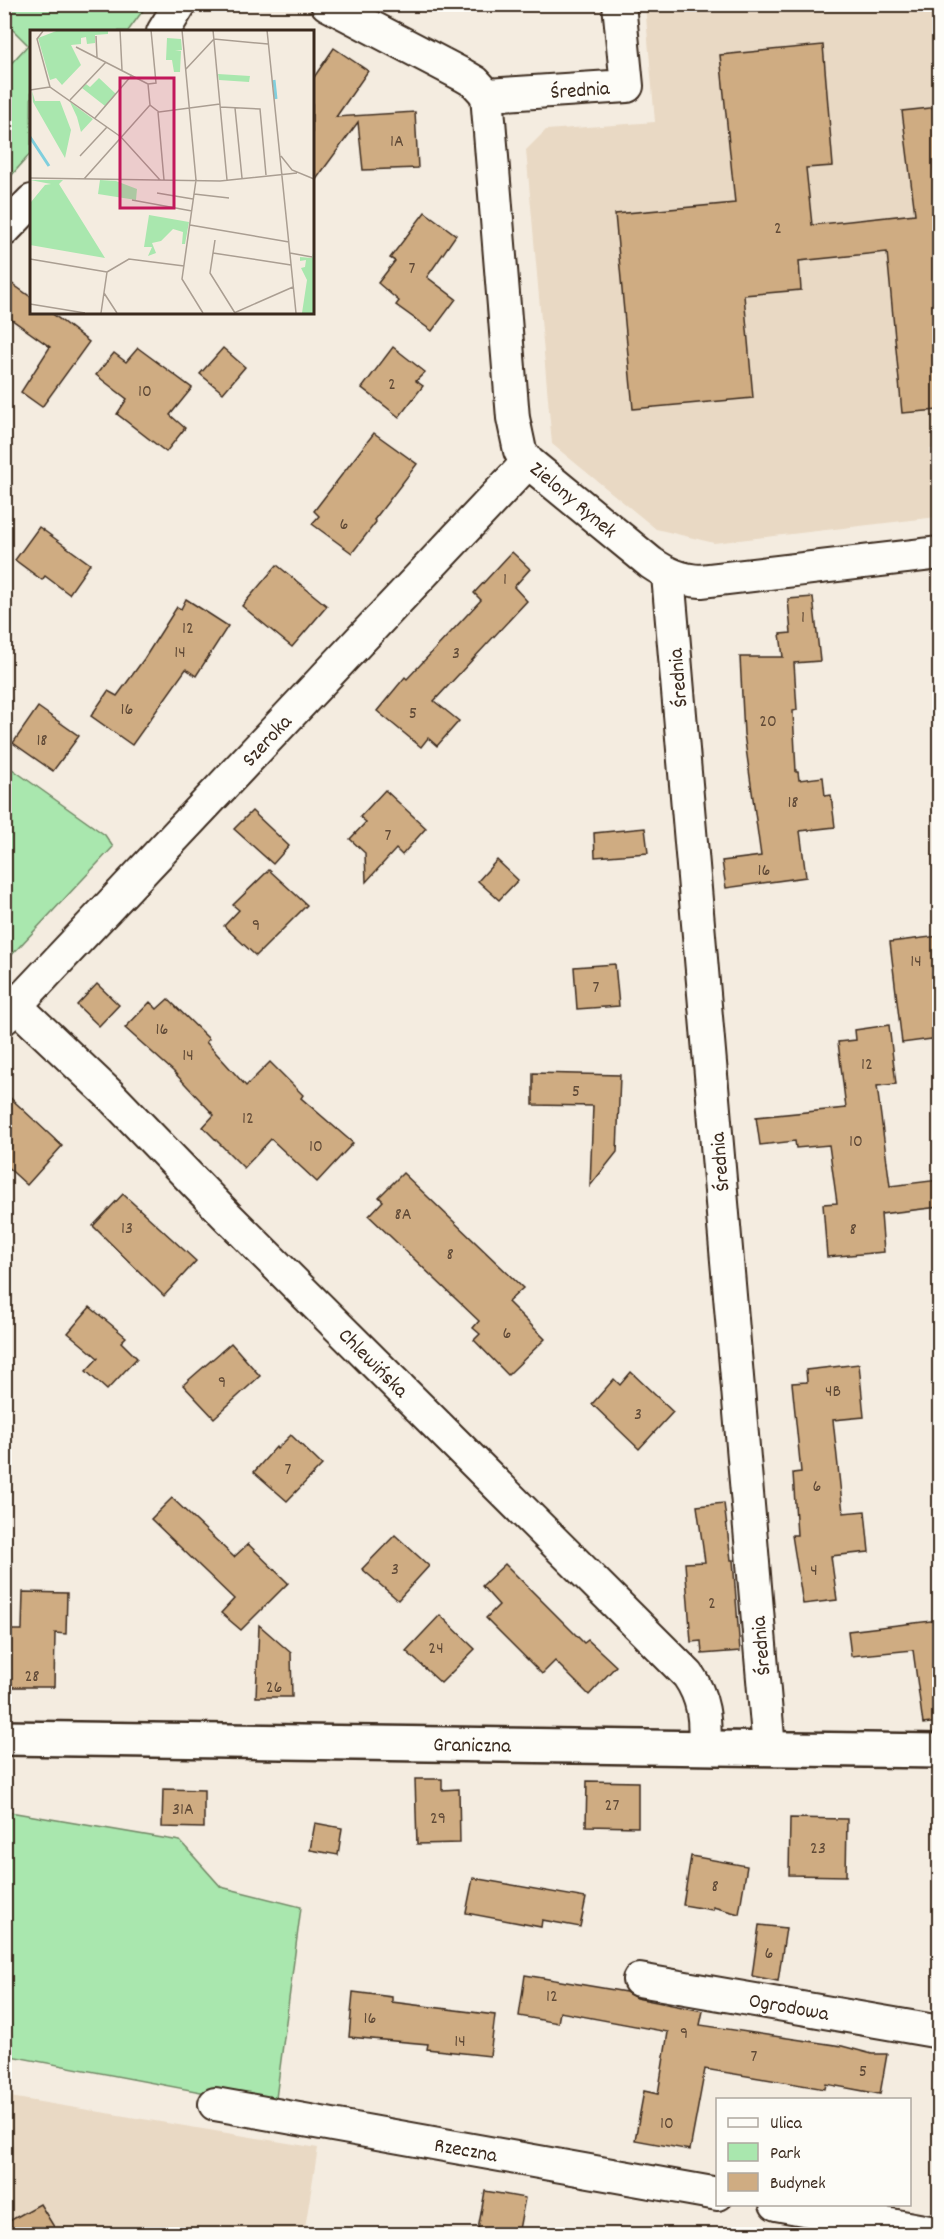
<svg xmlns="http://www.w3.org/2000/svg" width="944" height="2239" viewBox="0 0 944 2239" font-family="Dekko,sans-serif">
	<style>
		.built { fill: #e9d9c4 }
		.green { fill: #a9e7ae; stroke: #728866; stroke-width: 1.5 }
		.building { fill: #cfac82; stroke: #3b2a1e; stroke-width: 1.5 }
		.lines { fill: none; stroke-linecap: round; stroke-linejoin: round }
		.street-casing { stroke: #3b2a1e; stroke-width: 36 }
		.secondary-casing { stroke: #3b2a1e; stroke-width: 38 }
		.street { stroke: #fdfcf7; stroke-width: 32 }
		.secondary { stroke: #fdfcf7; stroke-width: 33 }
		.labels { text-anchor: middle; stroke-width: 4.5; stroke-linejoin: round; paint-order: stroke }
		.number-label { font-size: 18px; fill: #604a37 }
		.street-label { font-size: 21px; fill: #3b2a1e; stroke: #fdfcf7 }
		.inset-river { fill: none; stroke: #80cfdd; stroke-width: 3 }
		.inset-road { fill: none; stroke: #aa9e92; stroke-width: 1.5 }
		.view { fill: #c2185b; fill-opacity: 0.15; stroke: #c2185b; stroke-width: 3 }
		.inset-edge { fill: none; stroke: #3b2a1e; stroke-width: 3 }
	</style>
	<rect width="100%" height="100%" fill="#f4ece0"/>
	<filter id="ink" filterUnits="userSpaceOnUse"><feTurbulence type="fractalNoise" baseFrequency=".0167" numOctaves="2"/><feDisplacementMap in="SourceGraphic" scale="12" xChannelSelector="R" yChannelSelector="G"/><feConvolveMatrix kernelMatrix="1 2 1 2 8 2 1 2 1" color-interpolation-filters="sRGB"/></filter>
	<g filter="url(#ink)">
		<g class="built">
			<path d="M645 5H939L940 448 930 449 937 517 714 543 656 529 552 444 526 150 546 130 655 122Z"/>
			<path d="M4 2096 318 2148 304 2234H5Z"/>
		</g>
		<g class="green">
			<path d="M5 4 147 5 128 31 32 32 31 153 5 183V70L28 45 5 22Z"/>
			<path d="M5 764 105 835 113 847 6 961 4 960Z"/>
			<path d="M4 1811 180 1841 221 1887 301 1907 275 2106 5 2055Z"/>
		</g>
		<g class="building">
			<path d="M823 45 833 166 806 168 812 225 915 214 902 111 939 107V410L902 413 887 252 799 261 801 290 744 295 753 398 633 409 615 214 735 203 720 55Z"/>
			<path d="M334 48 368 71 336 117 415 112 418 168 363 170 358 122 312 185V80Z"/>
			<path d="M425 212 456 235 427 277 456 299 432 331 396 305 399 301 378 283 395 261 390 258Z"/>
			<path d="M4 278 32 298V312H50L89 342 42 407 21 392 50 347 4 314Z"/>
			<path d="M393 347 425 372 416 381 423 386 399 417 362 388Z"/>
			<path d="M138 348 192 388 170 415 185 428 166 452 117 414 127 399 96 375 114 353 126 362Z"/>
			<path d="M223 348 245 367 223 393 200 374Z"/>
			<path d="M374 433 417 464 374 520 376 522 352 553 312 524 319 516 314 511Z"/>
			<path d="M39 527 90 564 69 594 45 576 42 580 15 560Z"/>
			<path d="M512 552 530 569 514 587 527 601 434 701 459 721 437 746 428 738 421 747 377 711 405 677 407 679 481 600 474 593Z"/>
			<path d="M277 565 327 606 292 647 242 606Z"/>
			<path d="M813 597 820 661 794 663 797 710 793 711 796 772H798L799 780 823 777 825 796 831 795 835 827 800 831 806 877 726 888 722 861 761 856 744 734 740 657H783L780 634 791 633 788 599Z"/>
			<path d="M186 599 228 626 196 676 186 669 132 745 91 716 108 691 117 696 144 659 177 607 181 609Z"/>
			<path d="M38 707 79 736 53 771 13 743Z"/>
			<path d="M385 790 426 828 402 855 396 849 366 882 365 853 350 839 366 822 360 817Z"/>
			<path d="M252 811 289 846 273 864 234 829Z"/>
			<path d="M645 828 648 853 595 857 594 833Z"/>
			<path d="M497 860 518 880 499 900 478 881Z"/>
			<path d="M269 870 307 905 256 956 224 926 239 910 233 905Z"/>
			<path d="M939 936V1038L902 1043 890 942Z"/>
			<path d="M615 964 619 1006 577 1009 574 967Z"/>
			<path d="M97 984 119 1005 99 1026 77 1005Z"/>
			<path d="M168 999 209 1039 206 1042 246 1086 270 1062 303 1095 301 1098 353 1143 317 1182 271 1139 244 1168 203 1127 214 1115 173 1071 125 1028 150 1002 157 1009Z"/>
			<path d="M889 1025 896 1084 877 1086 890 1186 939 1180V1207L881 1214 884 1252 827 1257 823 1204 837 1203 829 1145 796 1148 795 1141 760 1145 756 1117 846 1108 838 1042 856 1040 855 1030Z"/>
			<path d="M533 1073 620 1075 617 1152 590 1186 593 1106 533 1105Z"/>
			<path d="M4 1092 62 1146 27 1185 4 1164Z"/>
			<path d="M403 1173 523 1288 508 1302 545 1339 508 1375 474 1340 480 1334 473 1328 479 1321 369 1216 383 1201 379 1197Z"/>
			<path d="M123 1194 196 1261 164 1296 93 1226Z"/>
			<path d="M90 1307 126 1337 121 1342 137 1358 107 1390 86 1371 98 1358 68 1333Z"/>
			<path d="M231 1343 260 1376 214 1418 183 1385Z"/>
			<path d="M859 1364 864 1417 833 1420 843 1513 865 1511 869 1552 831 1556 837 1600 803 1604 792 1535H797L793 1473 801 1472 792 1383 807 1382 806 1370Z"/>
			<path d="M631 1372 673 1412 639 1449 592 1404 614 1379 620 1385Z"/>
			<path d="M291 1435 322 1465 287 1501 254 1472 276 1447 277 1449Z"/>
			<path d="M172 1498 234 1557 248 1544 288 1583 241 1630 221 1613 234 1599 151 1519Z"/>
			<path d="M724 1503 731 1560H733L740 1651 702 1654 701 1641 691 1642 685 1563 705 1562 697 1506Z"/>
			<path d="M395 1535 429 1566 398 1600 362 1569Z"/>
			<path d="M505 1564 584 1643 588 1640 616 1666 589 1695 555 1661 542 1674 486 1618 499 1605 482 1586Z"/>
			<path d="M23 1592 67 1593 66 1634 55 1633 54 1687H9V1630H22Z"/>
			<path d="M440 1615 475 1649 441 1683 406 1651Z"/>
			<path d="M939 1620V1722L923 1724 913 1650 851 1656 848 1631Z"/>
			<path d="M259 1625 291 1653 292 1697H256Z"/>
			<path d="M415 1779H442V1790L459 1789 460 1843 417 1844Z"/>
			<path d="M587 1781 638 1782V1827L586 1826Z"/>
			<path d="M163 1789 204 1790V1828L162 1827Z"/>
			<path d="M790 1818 847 1819 846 1876 789 1875Z"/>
			<path d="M315 1823 342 1828 338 1855 310 1850Z"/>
			<path d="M691 1856 747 1866 739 1914 713 1907V1910L683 1905Z"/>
			<path d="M473 1878 586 1898 580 1927 542 1920 541 1927 466 1913Z"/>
			<path d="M759 1925 786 1928 778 1981 752 1976Z"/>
			<path d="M525 1975 626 1992 636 1998 703 2011 700 2025 842 2046 872 2054H887L880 2094 826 2084 825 2089 705 2069 690 2150 635 2140 644 2091 658 2094 668 2032 560 2012 558 2023 519 2016Z"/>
			<path d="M353 1992 392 1997V2002L495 2015 490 2056 427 2049 428 2044 349 2037Z"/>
			<path d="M485 2191 525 2198 518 2235H477Z"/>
			<path d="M40 2204 59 2235H4V2224Z"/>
		</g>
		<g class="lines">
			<g class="street-casing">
				<g id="street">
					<path d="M327 4 463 75 475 82 487 95"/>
					<path d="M163 32 180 4"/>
					<path d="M487 95 513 418 520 451 528 462 651 563C667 574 681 580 701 581L940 553"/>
					<path d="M487 95 627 86 619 4"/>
					<path d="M4 230 32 201"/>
					<path d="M668 575 769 1749"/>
					<path d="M4 997 16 1006 109 1094 226 1215 688 1675C704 1698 706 1720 704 1747"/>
					<path d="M4 1018 528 462"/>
					<path d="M639 1980 940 2032"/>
					<path d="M215 2104 718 2194"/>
					<path d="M776 2204 940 2234"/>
				</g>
			</g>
			<g class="secondary-casing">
				<path id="secondary" d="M4 1738 940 1751"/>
			</g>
			<use href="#street" class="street"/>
			<use href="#secondary" class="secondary"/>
		</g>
	</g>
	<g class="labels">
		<g class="number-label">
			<text x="397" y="146">1A</text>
			<text x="778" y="233">2</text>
			<text x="412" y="273">7</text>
			<text x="392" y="389">2</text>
			<text x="145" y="396">10</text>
			<text x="344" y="529">6</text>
			<text x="505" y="584">1</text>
			<text x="803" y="622">1</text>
			<text x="188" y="633">12</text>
			<text x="180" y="657">14</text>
			<text x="456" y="658">3</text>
			<text x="127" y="714">16</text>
			<text x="413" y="718">5</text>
			<text x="768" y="726">20</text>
			<text x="42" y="745">18</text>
			<text x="793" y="807">18</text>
			<text x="388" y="840">7</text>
			<text x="764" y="875">16</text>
			<text x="256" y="930">9</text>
			<text x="916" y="966">14</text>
			<text x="596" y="992">7</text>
			<text x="162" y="1034">16</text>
			<text x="188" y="1060">14</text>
			<text x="867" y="1069">12</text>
			<text x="576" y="1096">5</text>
			<text x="248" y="1123">12</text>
			<text x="856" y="1146">10</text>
			<text x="316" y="1151">10</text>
			<text x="403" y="1219">8A</text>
			<text x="127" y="1233">13</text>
			<text x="853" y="1234">8</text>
			<text x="450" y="1259">8</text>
			<text x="507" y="1338">6</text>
			<text x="222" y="1387">9</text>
			<text x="833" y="1396">4B</text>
			<text x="638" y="1419">3</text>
			<text x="288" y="1474">7</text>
			<text x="817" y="1491">6</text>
			<text x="395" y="1574">3</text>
			<text x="814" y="1575">4</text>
			<text x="712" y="1608">2</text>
			<text x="436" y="1653">24</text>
			<text x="32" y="1681">28</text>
			<text x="274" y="1692">26</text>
			<text x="612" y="1810">27</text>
			<text x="183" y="1814">31A</text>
			<text x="438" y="1823">29</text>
			<text x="818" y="1853">23</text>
			<text x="715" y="1891">8</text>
			<text x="769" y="1958">6</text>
			<text x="552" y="2001">12</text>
			<text x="370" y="2023">16</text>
			<text x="684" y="2038">9</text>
			<text x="460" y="2046">14</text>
			<text x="754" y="2061">7</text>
			<text x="863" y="2076">5</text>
			<text x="667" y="2128">10</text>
		</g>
		<g class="street-label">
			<text transform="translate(580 89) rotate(-4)" y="7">Średnia</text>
			<text transform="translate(574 499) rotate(40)" y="7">Zielony Rynek</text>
			<text transform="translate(677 678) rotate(-95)" y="7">Średnia</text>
			<text transform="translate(266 740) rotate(-47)" y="7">Szeroka</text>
			<text transform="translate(719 1162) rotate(-95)" y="7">Średnia</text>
			<text transform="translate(374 1362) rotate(45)" y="7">Chlewińska</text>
			<text transform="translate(760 1646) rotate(-95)" y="7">Średnia</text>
			<text transform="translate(472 1744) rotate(1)" y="7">Graniczna</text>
			<text transform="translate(789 2006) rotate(10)" y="7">Ogrodowa</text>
			<text transform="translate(466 2149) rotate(10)" y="7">Rzeczna</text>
		</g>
	</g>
	<g transform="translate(30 30)">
		<rect width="284" height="284" fill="#f4ece0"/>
		<path d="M29 0H78V4L65 5V13L57 14 56 7 51 8V14L41 15 51 35 32 55 26 48 20 50 8 8ZM137 8 151 9 152 20 145 21H151L150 42H144L142 30H136ZM188 44 220 46 219 52 189 50ZM69 48 86 64 75 76 52 58 56 54 60 57ZM2 61 5 71H30L41 100 35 128 3 72ZM40 72 63 89 51 102 47 87ZM33 150 29 154 75 228 0 215 1 172 15 155 21 154 0 150ZM70 150 86 151 107 159 106 170 68 164ZM119 185 159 192 155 214H152L153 202 143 199 131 211 122 213 126 223 118 226 122 217H114ZM283 223V283H272L277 250 271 238 275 237 276 230 270 231V227L282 228Z" fill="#a9e7ae"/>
		<path class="inset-river" d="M244 50 246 69M0 107 19 136"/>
		<path class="inset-road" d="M90 0 92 40M152 0 166 150 152 249 173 283M183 0 197 150M237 0 266 283M13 1 7 9 20 57 91 107 130 150M66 6 67 27M46 17 118 54M156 39 184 9 238 14M118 54 120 75 129 82 190 74M118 54 126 53 121 0M0 60 20 57M40 70 76 32M190 77 230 79 236 145M205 78 212 148M128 82 134 150M65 88 102 45M50 126 77 97M251 126 262 140 284 149M0 148 190 151 267 143M54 149 120 75M127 163 163 169M164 164 199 168M102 170 162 181M160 195 259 212M185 210 180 243 205 283M183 223 261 235M260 223 282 227M0 229 77 242M77 242 99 229 154 236M74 263 87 283M0 274 55 283M71 283 77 242M204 283 263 257"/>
		<path class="view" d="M90 48H144V178H90Z"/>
		<rect width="284" height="284" class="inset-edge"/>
	</g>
	<rect width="944" height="2239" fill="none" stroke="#fdfcf7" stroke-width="24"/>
	<rect x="12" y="12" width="920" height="2215" fill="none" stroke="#3b2a1e" stroke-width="2" filter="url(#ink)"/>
	<rect x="716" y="2098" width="195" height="108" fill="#fdfcf7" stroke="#afa8a0" stroke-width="1.5"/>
	<rect x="728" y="2118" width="30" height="9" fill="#fdfcf7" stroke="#afa8a0" stroke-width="1.5"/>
	<text x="770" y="2128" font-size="18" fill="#3b2a1e">Ulica</text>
	<rect x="728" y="2143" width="30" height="18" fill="#a9e7ae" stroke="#afa8a0" stroke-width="1.5"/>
	<text x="770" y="2158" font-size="18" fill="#3b2a1e">Park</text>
	<rect x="728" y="2173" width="30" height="18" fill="#cfac82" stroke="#afa8a0" stroke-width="1.5"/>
	<text x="770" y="2188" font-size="18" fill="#3b2a1e">Budynek</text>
</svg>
